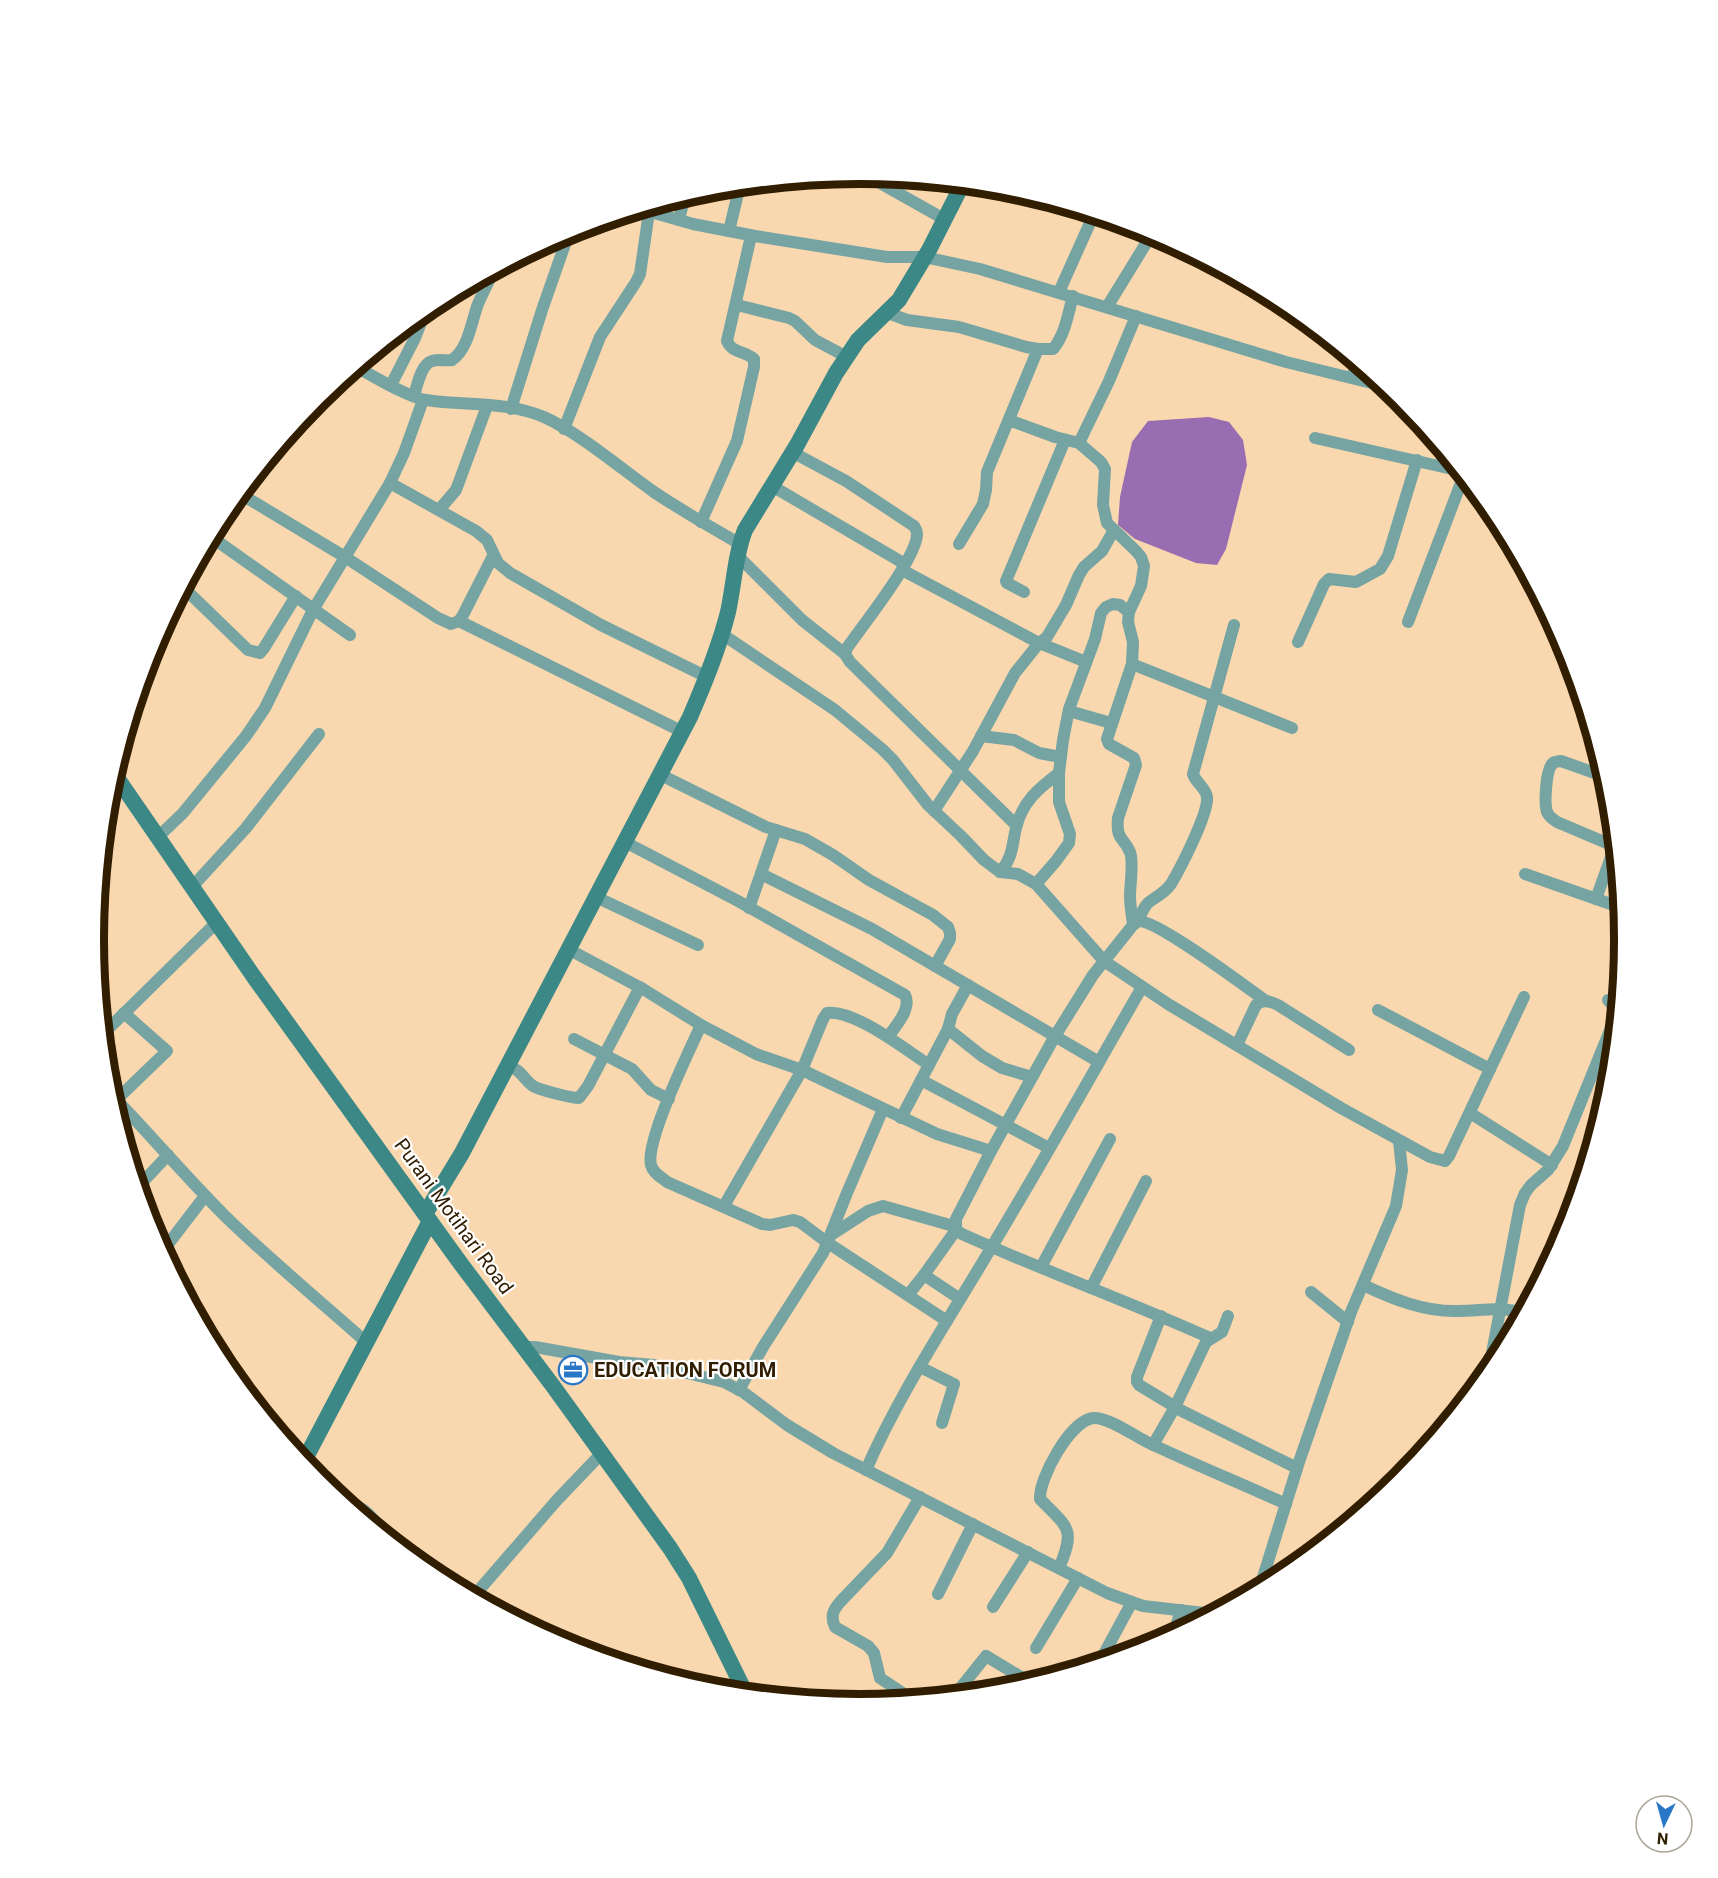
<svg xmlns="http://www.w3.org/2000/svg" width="1718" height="1878" viewBox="0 0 1718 1878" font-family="Roboto,sans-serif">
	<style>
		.water { fill: #996db1 }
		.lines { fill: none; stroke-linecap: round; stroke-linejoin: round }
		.street { stroke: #76a4a3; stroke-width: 12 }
		.secondary { stroke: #3b8886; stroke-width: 16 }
		.labels { text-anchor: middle; stroke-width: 4.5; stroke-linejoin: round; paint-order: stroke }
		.street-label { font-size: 20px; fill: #311d00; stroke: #fff }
		.poi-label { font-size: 20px; font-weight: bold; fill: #311d00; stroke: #fff; text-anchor: start }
		.rim { fill: none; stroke: #311d00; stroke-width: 8 }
	</style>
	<rect width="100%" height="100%" fill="#f9d8af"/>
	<path class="water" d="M1209 417 1229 422 1243 440 1247 465 1226 549 1217 565 1196 563 1135 539 1118 525 1120 497 1132 442 1148 421Z"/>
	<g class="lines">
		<g class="street">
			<path d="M864 174 944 219"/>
			<path d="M640 209 693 224 755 236 887 257H924L980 269 1286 362 1388 387"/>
			<path d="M679 220 685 195"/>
			<path d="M729 231 740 185"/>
			<path d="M1059 292 1094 214"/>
			<path d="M737 305 789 318 795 321 815 340 847 357"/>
			<path d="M1107 307 1153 232"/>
			<path d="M888 313 907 320 959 327 1026 347 1038 349H1053C1065 335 1068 314 1073 296"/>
			<path d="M355 366C373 376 407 397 426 400 464 406 507 401 544 417 581 434 620 468 654 492 682 511 711 527 740 544"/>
			<path d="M1352 378 1357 361"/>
			<path d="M391 385 415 338 427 307"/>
			<path d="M414 396C417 386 421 364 432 361 438 359 446 361 452 360 469 348 471 322 478 304 483 292 489 281 494 270"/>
			<path d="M511 409 542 310 570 230"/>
			<path d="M1009 420 1055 437 1079 443 1101 462 1105 469 1103 505 1107 523 1136 551 1141 557 1144 566 1141 586 1129 612 1128 622 1133 642 1132 664 1107 739 1109 744 1134 758 1136 765 1118 818C1116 841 1123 836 1130 852 1134 862 1130 884 1130 896 1130 906 1132 915 1133 925"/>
			<path d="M564 429 600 337 636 282 640 274 649 212"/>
			<path d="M1315 438 1461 471"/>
			<path d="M1079 443 1109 381 1136 316"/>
			<path d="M792 452 846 481 914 526C916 529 917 530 917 534 917 558 862 626 847 648L845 654 850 662 1016 825"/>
			<path d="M390 483 476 531 487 540 498 563 510 573 601 625 707 677"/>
			<path d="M772 486 905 564"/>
			<path d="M239 493 345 557 438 618 451 624 459 621 463 615 493 556"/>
			<path d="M439 510 456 490 487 406"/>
			<path d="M701 522 737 441 754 367V359C745 351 732 353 727 341L751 236"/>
			<path d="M210 536 350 635"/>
			<path d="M959 544 983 504 986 490 987 472 1038 349"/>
			<path d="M738 556 802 620 845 654"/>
			<path d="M902 570 1039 643 1086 662"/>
			<path d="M183 587 248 650 260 653 264 648 296 596"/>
			<path d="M1024 592 1007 583 1006 581 1065 440"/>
			<path d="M459 621 683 732"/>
			<path d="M1408 622 1464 475"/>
			<path d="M722 634 835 710 882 749 893 760 928 805 961 836 984 860 1000 872 1018 874 1036 884 1104 961 1168 1004 1341 1108 1430 1157 1445 1161 1449 1156 1524 997"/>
			<path d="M1298 642 1324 584 1329 579 1356 582 1380 569 1388 556 1417 460"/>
			<path d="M1132 664 1292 728"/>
			<path d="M1069 711 1111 723"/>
			<path d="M981 736 1014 740 1039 753 1061 757"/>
			<path d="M661 775 766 827 805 839 833 855 869 880 933 915 948 927 950 933V939L935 966"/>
			<path d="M1606 777 1561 761C1556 762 1555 761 1552 764 1546 771 1544 803 1547 812 1549 817 1553 819 1557 822L1616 847"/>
			<path d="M934 811 973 751 1015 673 1039 643 1047 637 1066 605 1079 575 1084 567 1102 551 1114 530"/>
			<path d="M159 836 183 813 246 736 265 708 313 610 390 483 404 453 423 400"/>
			<path d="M625 842 738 901 905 995C912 1009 896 1025 888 1037"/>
			<path d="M1000 872C1013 858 1012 845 1016 828 1022 802 1039 788 1059 773"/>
			<path d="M761 874 872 929 1099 1062"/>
			<path d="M1525 874 1622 908"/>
			<path d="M1036 884 1056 861 1069 843 1070 834 1059 802V773L1063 740 1069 709 1095 639 1101 613 1106 607 1113 604 1120 605 1129 612"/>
			<path d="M192 887 246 828 319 734"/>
			<path d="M596 897 698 945"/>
			<path d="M1596 899 1616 843"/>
			<path d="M749 908 776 830"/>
			<path d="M1138 921C1141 915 1143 908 1148 903 1156 896 1164 894 1171 884 1180 869 1209 813 1207 797 1206 788 1196 783 1193 774L1234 625"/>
			<path d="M568 949 643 989 701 1025 756 1054 802 1070 937 1134 991 1151"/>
			<path d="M968 985 952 1014 948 1029 982 1056 1002 1068 1032 1077"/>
			<path d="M1378 1010 1490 1069"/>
			<path d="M701 1025C689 1052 645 1141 651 1165 653 1173 661 1177 667 1182L762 1224 770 1225 793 1220 800 1222 828 1243 947 1321"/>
			<path d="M102 1035 217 922"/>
			<path d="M574 1039 632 1069 651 1090 669 1099"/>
			<path d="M1237 1045 1256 1005C1263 999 1270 1001 1278 1005L1349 1050"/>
			<path d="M508 1066C521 1069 523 1079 533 1086 539 1090 572 1098 579 1098L588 1086 640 987"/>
			<path d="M921 1080 1049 1148"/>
			<path d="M109 1092C148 1132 185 1176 225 1216 270 1260 319 1300 366 1342"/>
			<path d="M112 1104 167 1051 124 1013"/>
			<path d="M1470 1113 1552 1165"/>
			<path d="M901 1118 948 1029"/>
			<path d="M138 1187 168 1155"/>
			<path d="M724 1206 802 1070 823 1019 827 1013C854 1009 906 1050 929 1065"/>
			<path d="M831 1235 868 1211 883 1206 950 1225 955 1224"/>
			<path d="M162 1252 205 1196"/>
			<path d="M1041 1267 1110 1139"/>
			<path d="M924 1275 960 1299"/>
			<path d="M1363 1285C1393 1299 1424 1312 1458 1311 1482 1311 1500 1306 1524 1313"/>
			<path d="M1091 1288 1146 1181"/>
			<path d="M1311 1292 1348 1322"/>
			<path d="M908 1295 924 1275 956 1230"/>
			<path d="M1161 1316 1137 1377V1382L1139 1385 1182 1411 1297 1468"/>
			<path d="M1210 1338C1128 1301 1044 1271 962 1234L956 1230V1219L991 1151 1055 1036 1093 975 1133 925 1138 921C1156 919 1246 987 1266 1001"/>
			<path d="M523 1347H535L619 1362 654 1365 724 1382 743 1392 787 1425 833 1453 1107 1593 1143 1606 1213 1614"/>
			<path d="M920 1367 954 1384 942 1423"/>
			<path d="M1488 1374 1520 1205 1525 1193 1531 1185 1548 1170 1563 1146 1613 1023 1614 1007 1608 1000"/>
			<path d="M739 1390 763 1347 823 1253 847 1193 883 1109"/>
			<path d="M1153 1445 1175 1407 1206 1342 1222 1332 1228 1316"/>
			<path d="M866 1470C900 1392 948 1321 991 1248 1043 1162 1092 1074 1142 987"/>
			<path d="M330 1491C346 1500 375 1511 379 1531"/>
			<path d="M1059 1568C1076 1528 1068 1528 1040 1499 1039 1478 1070 1421 1093 1418 1108 1417 1133 1435 1147 1442 1193 1464 1240 1483 1286 1504"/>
			<path d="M1259 1590 1299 1462 1351 1312 1396 1206 1402 1170 1399 1141"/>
			<path d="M938 1594 973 1524"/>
			<path d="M473 1597 557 1500 601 1454"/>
			<path d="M993 1607 1028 1552"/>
			<path d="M1173 1636 1181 1610"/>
			<path d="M1036 1648 1078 1578"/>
			<path d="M1099 1663 1132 1602"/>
			<path d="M954 1696 986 1656 1031 1683"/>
			<path d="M913 1700 880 1678 874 1653 868 1646 835 1627C830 1616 833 1610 841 1601L887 1553 920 1497"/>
		</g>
		<g class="secondary">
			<path d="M113 772 254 977 461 1264 553 1386 670 1548 689 1578 746 1694"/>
			<path d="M425 1214 462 1153 690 717C705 682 719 648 728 612 734 585 735 555 745 530L797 445 836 373 858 340 899 300 929 250 963 183"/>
			<path d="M303 1463 430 1221"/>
		</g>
	</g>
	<defs>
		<g id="office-ring" transform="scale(1.5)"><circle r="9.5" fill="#fff" stroke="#2b77c7" stroke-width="1.5"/><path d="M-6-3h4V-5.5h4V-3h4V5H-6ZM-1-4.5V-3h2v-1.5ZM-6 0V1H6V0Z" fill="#2b77c7"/></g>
	</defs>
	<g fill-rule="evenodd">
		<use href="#office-ring" x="573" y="1370"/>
	</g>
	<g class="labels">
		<g class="street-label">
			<text transform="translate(454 1216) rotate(54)" y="7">Purani Motihari Road</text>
		</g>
		<g class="poi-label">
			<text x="594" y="1377">EDUCATION FORUM</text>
		</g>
	</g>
	<path d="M0 0H1718V1878H0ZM104 939a755 755 0 1 1 1510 0a755 755 0 1 1-1510 0Z" fill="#fff" fill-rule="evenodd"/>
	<path class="rim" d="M104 939a755 755 0 1 1 1510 0a755 755 0 1 1-1510 0Z"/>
	<g transform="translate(1664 1824) rotate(185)"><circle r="28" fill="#ffffff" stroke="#ada599" stroke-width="1.5"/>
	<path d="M0-4.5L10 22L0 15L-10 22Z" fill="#2b77c7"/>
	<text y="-9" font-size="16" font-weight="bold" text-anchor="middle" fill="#311d00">N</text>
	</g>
</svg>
